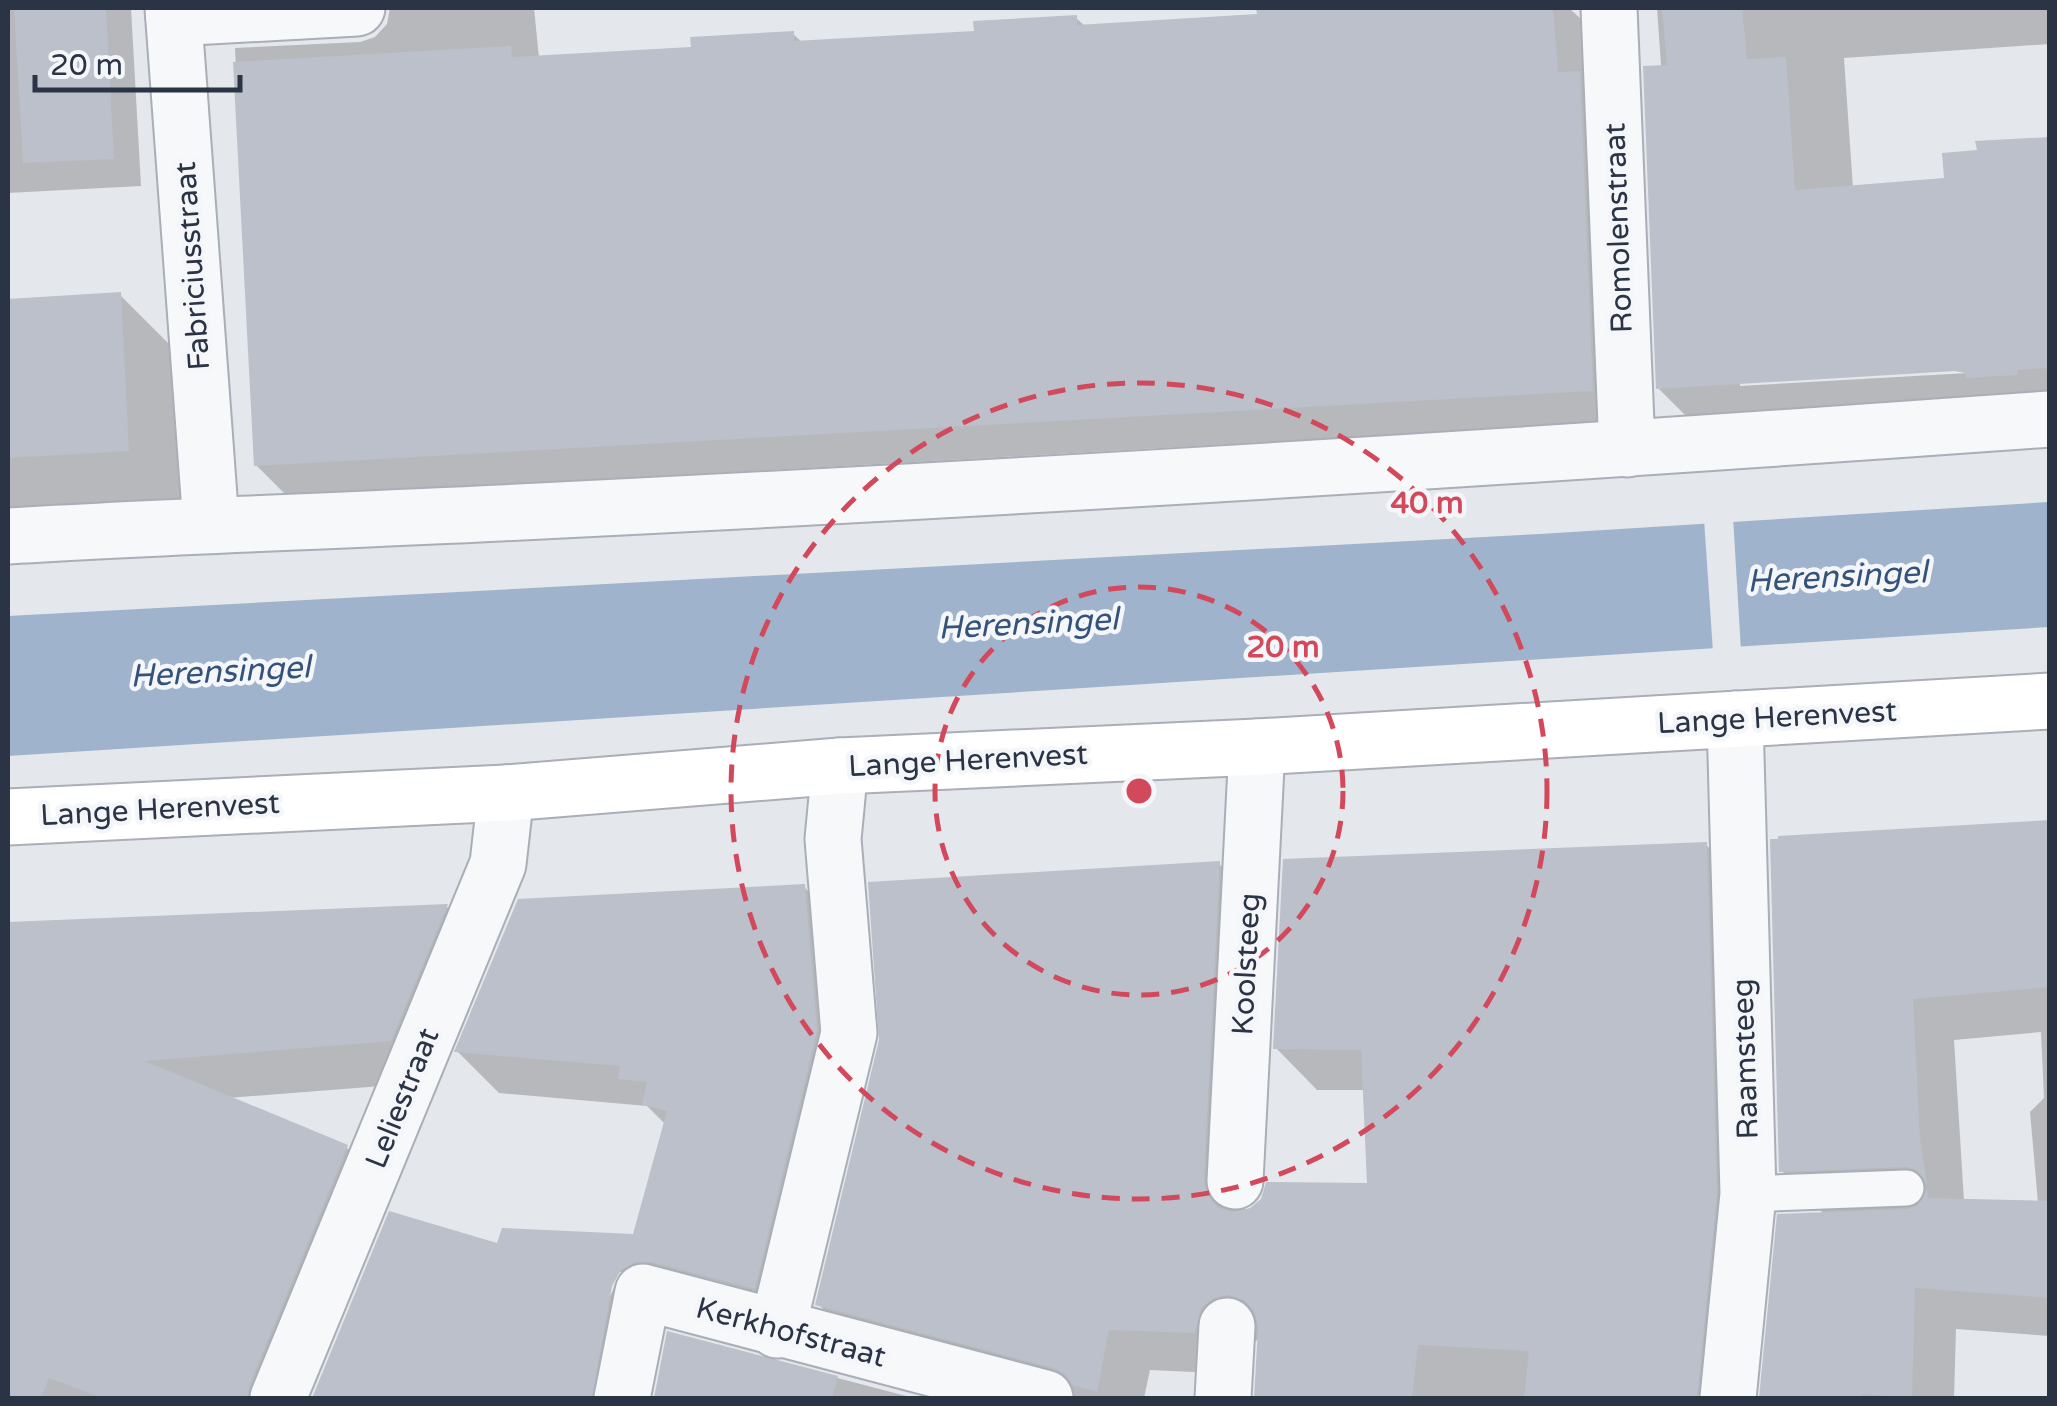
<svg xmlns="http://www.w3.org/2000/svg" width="2057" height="1406" viewBox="0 0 2057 1406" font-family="'Varela Round',sans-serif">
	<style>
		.water { fill: #9fb4cc }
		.pier { fill: #e4e7ec }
		.shadow { fill: #0003; fill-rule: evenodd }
		.building { fill: #bbc0ca }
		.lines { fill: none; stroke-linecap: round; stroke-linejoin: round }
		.service-casing { stroke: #a9aeb7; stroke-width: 39 }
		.minor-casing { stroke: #a9aeb7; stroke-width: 59 }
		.secondary-casing { stroke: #a9aeb7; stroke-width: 59 }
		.service { stroke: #f7f8fa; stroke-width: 35 }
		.minor { stroke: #f7f8fa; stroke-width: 55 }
		.secondary { stroke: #fff; stroke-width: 55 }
		.ring { fill: none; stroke: #d1495b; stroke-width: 5; stroke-dasharray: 18 12 }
		.labels { text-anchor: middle; stroke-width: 9; stroke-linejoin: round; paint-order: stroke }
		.street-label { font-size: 30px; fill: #2b3445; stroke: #f4f6f9 }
		.water-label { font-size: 32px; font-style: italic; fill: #34527a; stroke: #f4f6f9 }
		.centre { fill: #d1495b; stroke: #f4f6f9; stroke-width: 5 }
		.ring-label { font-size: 30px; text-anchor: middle; font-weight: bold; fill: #d1495b; stroke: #f4f6f9; stroke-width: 9; stroke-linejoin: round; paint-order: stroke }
	</style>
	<rect width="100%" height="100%" fill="#e4e7ec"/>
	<path class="water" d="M2049 502V627L8 756V616L1540 534Z"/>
	<path class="pier" d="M1733 517 1741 651 1713 652 1704 519Z"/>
	<g class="shadow">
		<path d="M8 8H131L141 186 8 193Z"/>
		<path d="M390 8H534L539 58 693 49 793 34 803 43 976 33 1076 18 1086 27 1259 17V8H1569L1582 20 1614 364 1624 422 288 497 256 465 235 48 360 42 375 37 387 24Z"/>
		<path d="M1657 8H2050V44L1844 58 1853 188 1946 180 2050 139V440L1722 452 1658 388 1680 333ZM1967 368 1968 373 1740 386V381Z"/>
		<path d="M120 295 186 361 194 516 8 527V301Z"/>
		<path d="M2050 822V1336L1956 1329 1954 1398H1762L1780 1217 1825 1215 1781 1170 1772 842ZM2041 1032 2044 1098 2030 1112 2038 1203 1964 1201 1954 1040Z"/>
		<path d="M1706 845 1748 886 1742 1398H1257L1260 1338 1241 1352 1236 1374 1150 1370 1144 1398H1058L860 1346 818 1304 1219 864 1261 906 1245 1212 1370 1186 1366 1090H1317L1276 1048Z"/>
		<path d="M804 887 846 929 796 1329 662 1312 639 1398H314L390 1214 498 1246 635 1237 666 1125 647 1106 499 1093 457 1051ZM617 1272H622L609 1298 604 1296Z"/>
		<path d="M447 907 488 948 433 1082 228 1098 347 1148 389 1189 302 1398H8V923Z"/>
		<path d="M669 1334 914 1398H656Z"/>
	</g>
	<g class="building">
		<path d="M14 8H106L114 159 23 163Z"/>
		<path d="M1256 8H1553L1558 72 1580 71 1593 391 254 466 233 62 511 46 512 57 691 47 690 37 794 31V41L974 31 973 21 1077 15V25L1257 14Z"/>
		<path d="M1662 8H1742L1747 59 1786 57 1795 190 1944 178 1942 153 1977 150 1975 141 2050 137V368L2017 370 2018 375 1965 378V373L1955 371 1656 389 1643 66 1667 65Z"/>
		<path d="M121 292 129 451 8 458V299Z"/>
		<path d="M2050 820V987L1913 999 1920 1138 1927 1185 1917 1170 1906 1167 1779 1172 1770 839H1778V836Z"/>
		<path d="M1707 842 1717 1193 1697 1398H1524L1529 1351 1418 1345 1412 1398H1254L1258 1328 1255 1313 1245 1300 1228 1295 1214 1298 1201 1308 1195 1333 1109 1330 1097 1392 1072 1385 1066 1375 1053 1368 815 1305 879 1040 868 882 1220 861 1204 1179 1207 1194 1217 1207 1234 1212 1250 1208 1261 1199 1266 1182 1367 1183 1361 1050 1273 1049 1283 859Z"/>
		<path d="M805 884 817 1031 755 1289 651 1262H635L621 1270 612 1286 592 1398H312L389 1211 497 1243 502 1228 633 1234 667 1111 642 1105 647 1082 618 1079 620 1066 454 1052 518 899Z"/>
		<path d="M448 904 391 1041 145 1061 348 1145 249 1386 247 1398H102L49 1378 41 1398H8V922Z"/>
		<path d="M1927 1189 1928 1198 2050 1201V1298L1915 1288 1912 1398 1862 1394V1398H1759L1777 1214 1908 1209 1918 1205Z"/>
		<path d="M667 1331 838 1376 832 1398H654Z"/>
	</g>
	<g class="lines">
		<g class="service-casing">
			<path id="service" d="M1748 1194 1906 1188"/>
		</g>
		<g class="minor-casing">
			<g id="minor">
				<path d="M173 8 211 524"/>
				<path d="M1609 8 1627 449"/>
				<path d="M174 18 357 8"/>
				<path d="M8 536C172 526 336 521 500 513 1017 488 1534 456 2050 419"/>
				<path d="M1235 1181 1257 747"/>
				<path d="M777 1330 849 1033 833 839 840 766"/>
				<path d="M278 1398 498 864 506 793"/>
				<path d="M622 1398 643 1292 1045 1398"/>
				<path d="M1223 1398 1227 1326"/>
				<path d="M1728 1398 1748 1194 1735 719"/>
			</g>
		</g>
		<g class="secondary-casing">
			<path id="secondary" d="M8 817 506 793 840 766 1257 747 2050 701"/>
		</g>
		<use href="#service" class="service"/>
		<use href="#minor" class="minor"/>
		<use href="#secondary" class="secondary"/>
	</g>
	<g class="ring">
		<circle cx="1139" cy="791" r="204"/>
		<circle cx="1139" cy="791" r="408"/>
	</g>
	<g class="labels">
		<g class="street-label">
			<text transform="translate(1618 228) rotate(-92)" y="10">Romolenstraat</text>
			<text transform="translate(192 266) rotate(-94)" y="10">Fabriciusstraat</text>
			<text transform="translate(1777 717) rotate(-3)" y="10">Lange Herenvest</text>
			<text transform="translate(968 760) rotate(-3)" y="10">Lange Herenvest</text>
			<text transform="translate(160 809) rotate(-3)" y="10">Lange Herenvest</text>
			<text transform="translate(1246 964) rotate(-87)" y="10">Koolsteeg</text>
			<text transform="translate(1745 1059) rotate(-92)" y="10">Raamsteeg</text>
			<text transform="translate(402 1098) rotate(-68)" y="10">Leliestraat</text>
			<text transform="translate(791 1332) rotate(15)" y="10">Kerkhofstraat</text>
		</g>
		<g class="water-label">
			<text transform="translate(1837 576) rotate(-3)" y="11">Herensingel</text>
			<text transform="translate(1028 623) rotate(-3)" y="11">Herensingel</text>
			<text transform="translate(220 671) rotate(-3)" y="11">Herensingel</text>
		</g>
	</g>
	<circle cx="1139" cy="791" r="15" class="centre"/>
	<g class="ring-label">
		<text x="1427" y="513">40 m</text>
		<text x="1283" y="657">20 m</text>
	</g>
	<rect width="2057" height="1406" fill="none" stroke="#2b3445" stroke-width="20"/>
	<path d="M35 75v15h205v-15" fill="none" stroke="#2b3445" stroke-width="5"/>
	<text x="50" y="75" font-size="30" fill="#2b3445" stroke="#f4f6f9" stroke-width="8" paint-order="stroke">20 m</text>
</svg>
